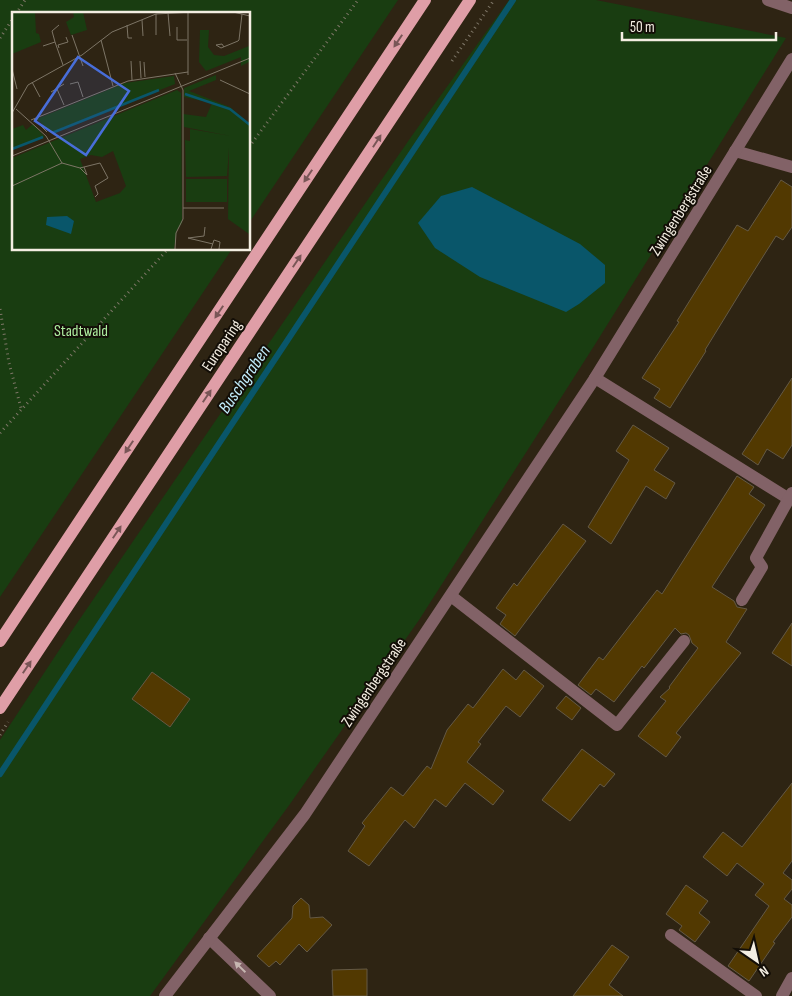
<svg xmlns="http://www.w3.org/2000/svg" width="792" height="996" viewBox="0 0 792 996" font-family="'Sofia Sans Condensed',sans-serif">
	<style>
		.green { fill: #193d11 }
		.water { fill: #09566a }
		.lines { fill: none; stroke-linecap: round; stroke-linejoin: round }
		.stream { stroke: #09566a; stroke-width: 6 }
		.building { fill: #523901; stroke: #645945 }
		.path { stroke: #7f7768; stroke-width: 3; stroke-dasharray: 1 4; stroke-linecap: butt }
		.lane { stroke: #826267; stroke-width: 12 }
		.street { stroke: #826267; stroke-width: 12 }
		.primary { stroke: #df9ea7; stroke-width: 12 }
		.oneway { fill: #795657 }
		.oneway2 { fill: #c6b6b1 }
		.labels { text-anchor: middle; stroke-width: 4; stroke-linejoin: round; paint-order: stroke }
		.street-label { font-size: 16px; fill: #f4eee2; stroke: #130e07 }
		.park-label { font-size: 16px; fill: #aded9f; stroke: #130e07 }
		.water-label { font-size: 18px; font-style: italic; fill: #c1ecfb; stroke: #130e07 }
		.inset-river { fill: none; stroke: #09566a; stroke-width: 2.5 }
		.inset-road { fill: none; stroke: #7d7566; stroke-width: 1 }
		.view { fill: #486eda; fill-opacity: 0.15; stroke: #486eda; stroke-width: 2.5 }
		.inset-edge { fill: none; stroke: #f4eee2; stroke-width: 2.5 }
	</style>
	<rect width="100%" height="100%" fill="#2e2413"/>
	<g class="green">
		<path d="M0 0H398L249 223V14H14V249H232L0 597Z"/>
		<path d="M509 0H596L786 38 594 346 419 620 290 804 150 996H0V740L73 629 229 401 411 137Z"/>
	</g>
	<path class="water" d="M472 187 580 244 605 265V283L579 304 566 312 480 277 435 248 418 223 441 196Z"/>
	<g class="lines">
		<path class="stream" d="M0 774 513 0"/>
	</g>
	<g class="building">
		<path d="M781 180 792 187V227L783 240 776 236 740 293 705 350 706 351 670 408 654 398 660 389 642 378 679 322 677 321 737 225 748 231Z"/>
		<path d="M792 378V445L783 459 767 449 758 465 742 454Z"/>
		<path d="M633 425 669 448 654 470 675 483 666 499 646 486 611 544 588 527 629 460 616 451Z"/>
		<path d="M737 476 754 487 749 494 765 505 712 587 734 601 737 607 747 609 726 642 741 653 676 733 681 737 666 757 638 736 666 701 660 697 670 688 669 687 698 648 692 643 689 635 686 633 681 634 675 628 644 668 642 666 614 702 596 689 591 695 578 685 599 657 603 660 657 590 662 594Z"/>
		<path d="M563 524 586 541 515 636 500 624 506 615 496 608 514 583 517 586Z"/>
		<path d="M792 623V666L772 653Z"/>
		<path d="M503 669 516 680 524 670 544 686 520 717 506 706 478 742 481 744 467 762 504 791 493 805 465 783 446 807 435 799 414 828 405 820 369 866 348 851 365 826 362 823 391 787 403 796 427 766 431 769 447 730 468 704 473 708Z"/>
		<path d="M152 672 190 699 170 727 132 699Z"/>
		<path d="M566 696 581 708 572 720 556 708Z"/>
		<path d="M582 749 615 774 604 787 600 784 570 821 542 800Z"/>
		<path d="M792 783V861L783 873 792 880V889L784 899 792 905V917L773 942 775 943 749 981 728 966 769 906 755 895 764 884 737 863 727 876 703 857 723 832 742 847Z"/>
		<path d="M686 885 708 901 699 913 710 922 695 942 679 930 682 926 666 914Z"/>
		<path d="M301 898 309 905 310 918 323 917 332 925 307 952 299 944 280 965 276 961 269 967 257 956 292 918 293 906Z"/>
		<path d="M612 945 629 957 609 985 623 996H573Z"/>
		<path d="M367 969V996H333L332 970Z"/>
	</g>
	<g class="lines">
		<g class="path">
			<path d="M16 14 25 0"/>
			<path d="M0 38 14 17"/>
			<path d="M452 61 494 0"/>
			<path d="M249 147 358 0"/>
			<path d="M0 309 9 363 21 408"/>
			<path d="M0 433 168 249"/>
			<path d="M0 735 8 722"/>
		</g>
		<g class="lane">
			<path d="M768 0 792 8"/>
			<path d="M735 151 792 167"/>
			<path d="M595 378 789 499"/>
			<path d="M451 596 617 725 684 641"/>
			<path d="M742 600 762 567 756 558 792 493"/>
			<path d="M671 935 756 996"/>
		</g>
		<g class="street">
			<path d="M209 938 270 996"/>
			<path d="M165 996 305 814 595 378 792 59"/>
			<path d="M782 996 792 978"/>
		</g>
		<g class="primary">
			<path d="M0 641 425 0"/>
			<path d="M0 708 470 0"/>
		</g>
	</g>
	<defs><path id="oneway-solid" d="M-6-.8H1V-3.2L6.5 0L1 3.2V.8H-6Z" transform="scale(1.25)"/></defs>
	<g class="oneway">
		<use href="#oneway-solid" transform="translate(398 41) rotate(124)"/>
		<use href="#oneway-solid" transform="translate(377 141) rotate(-57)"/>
		<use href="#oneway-solid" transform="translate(308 176) rotate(124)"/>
		<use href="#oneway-solid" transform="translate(297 261) rotate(-56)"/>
		<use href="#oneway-solid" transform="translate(219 312) rotate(124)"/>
		<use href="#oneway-solid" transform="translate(207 396) rotate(-56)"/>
		<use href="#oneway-solid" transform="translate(129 447) rotate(124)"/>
		<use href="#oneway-solid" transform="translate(117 532) rotate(-56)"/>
		<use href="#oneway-solid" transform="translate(27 667) rotate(-56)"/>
	</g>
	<use class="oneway2" href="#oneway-solid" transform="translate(240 967) rotate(-136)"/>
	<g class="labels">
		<g class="street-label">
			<text transform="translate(680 210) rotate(-58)" y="6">Zwingenbergstraße</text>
			<text transform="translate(221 345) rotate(-56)" y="6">Europaring</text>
			<text transform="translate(373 682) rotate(-56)" y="6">Zwingenbergstraße</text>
		</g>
		<g class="park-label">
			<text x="81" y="336">Stadtwald</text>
		</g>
		<g class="water-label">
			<text transform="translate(244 379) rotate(-56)" y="6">Buschgraben</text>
		</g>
	</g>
	<g transform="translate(12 12)">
		<rect width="238" height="238" fill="#2e2413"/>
		<path d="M0 0H23L24 21 27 22 29 30 0 42ZM61 0H71L75 18 59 23 54 10 62 5ZM188 18H197L196 35 202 43 212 44 237 34V27V50L229 54V45L194 59 187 50ZM204 63V68L177 79 218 95 237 111V222L216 207 217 136 215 164 174 165 173 128 178 129V117L219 124 172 115 171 102 194 105 200 91 172 85V76ZM162 64 163 72 40 121 25 107 113 71ZM165 78 169 81 170 211 165 218 162 237H0V146ZM101 139 114 174 108 181 84 190 68 147 79 143 90 145ZM21 112 33 125 0 138V117L11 113 14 118ZM174 167H215V190H174Z" fill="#193d11" fill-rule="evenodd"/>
		<path d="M55 204 62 209 59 222 34 213 35 205Z" fill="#09566a"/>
		<path class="inset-river" d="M173 82 218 97 238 113M40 121 147 78M0 137 31 125"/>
		<path class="inset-road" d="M221 0 238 4M156 1 158 24M176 1V63M130 8 131 24M115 13 116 26H120M165 15V28H175M60 23 71 54M144 23V2M89 28 101 74M43 30 40 19 47 13M31 34 43 30 51 53M212 35 210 32 204 33 209 36 226 29 227 28 230 2M47 36 46 33 56 30 54 25M119 49 120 68M128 49 129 66M132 50 133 65M0 57 5 77M208 68 238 82M20 70 28 85M58 72 66 70 71 85M45 77 52 93M39 80 52 72M4 97 34 124 50 151M0 101 16 73 70 43 100 20 144 2 181 0M22 107 35 120M19 108 116 69 176 60M0 144 238 46M50 151 68 156 88 151 96 166 83 174 86 182 83 185M68 156 75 163 72 155M0 174 50 151M171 196H212M193 215 192 224 176 226 201 232M163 237 164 221 171 207V78L163 61M199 237 202 228 208 230 207 237"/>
		<path class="view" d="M66 45 117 79 74 143 23 109Z"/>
		<rect width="238" height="238" class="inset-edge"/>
	</g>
	<g transform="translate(757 961) rotate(146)" stroke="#130e07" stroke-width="4" paint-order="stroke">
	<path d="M0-4L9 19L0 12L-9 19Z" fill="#f4eee2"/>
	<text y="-8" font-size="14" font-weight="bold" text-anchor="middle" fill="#f4eee2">N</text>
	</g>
	<path d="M622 32v8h154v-8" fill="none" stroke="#f4eee2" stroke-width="2.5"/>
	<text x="630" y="32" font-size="15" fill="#f4eee2" stroke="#130e07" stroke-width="4" paint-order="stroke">50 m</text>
</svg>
